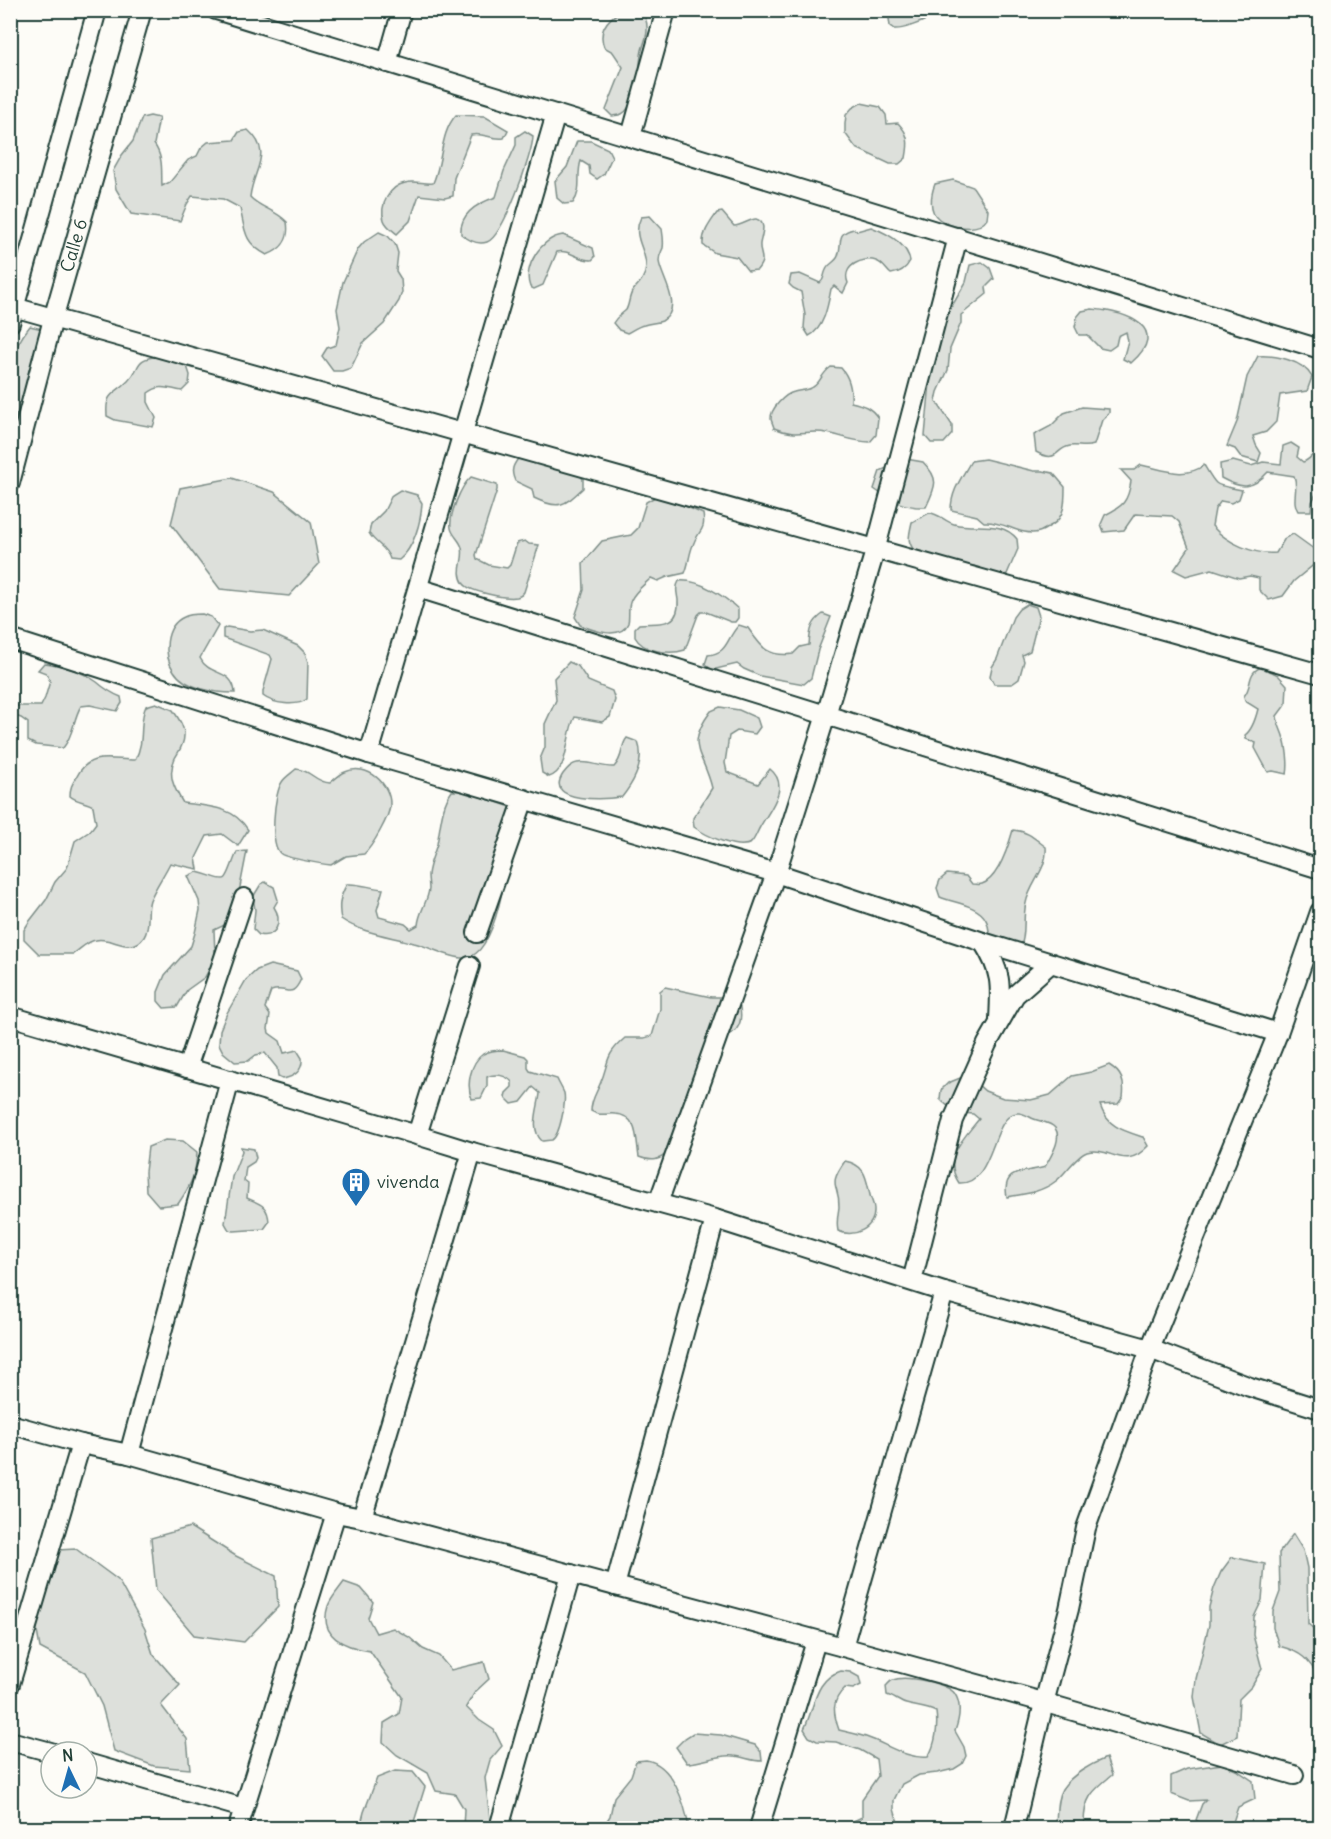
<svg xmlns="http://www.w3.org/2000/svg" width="1331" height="1839" viewBox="0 0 1331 1839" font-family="Delius,sans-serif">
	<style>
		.green { fill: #dde0db; stroke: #7e8e88; stroke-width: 1.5 }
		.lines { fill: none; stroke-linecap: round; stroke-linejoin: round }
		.street-casing { stroke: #1f3d34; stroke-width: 22 }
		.street { stroke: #fdfcf7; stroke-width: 18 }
		.labels { text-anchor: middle; stroke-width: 6; stroke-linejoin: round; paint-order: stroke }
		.street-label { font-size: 18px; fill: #1f3d34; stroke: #fdfcf7 }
		.poi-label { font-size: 18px; fill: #1f3d34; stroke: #fdfcf7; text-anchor: start }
	</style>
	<rect width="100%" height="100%" fill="#fdfcf7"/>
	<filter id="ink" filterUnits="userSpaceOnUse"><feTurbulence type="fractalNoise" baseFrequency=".0167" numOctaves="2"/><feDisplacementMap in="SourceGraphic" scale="12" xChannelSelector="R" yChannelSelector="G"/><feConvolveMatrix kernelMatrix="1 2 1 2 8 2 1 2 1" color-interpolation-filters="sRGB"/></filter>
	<g filter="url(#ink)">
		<g class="green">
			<path d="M933 10 928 19C920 23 902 30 894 29L890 26 888 11Z"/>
			<path d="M621 11H641C645 16 647 20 647 27 648 36 644 42 642 50 638 69 640 91 628 108 624 115 619 115 612 116L606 110 623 67 613 52 604 47C598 31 607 19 621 11Z"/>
			<path d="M861 103 880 107 886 115 887 124 898 123C909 134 909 143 906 158L899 164H890L856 148 845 133V124L846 115 852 108Z"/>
			<path d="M456 115 484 116 508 130 504 138C491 140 483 132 471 135L454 178 453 196 445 198 419 195 410 221 397 234C392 230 386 226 384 220 379 205 390 186 405 183 414 180 424 184 433 183 443 161 440 133 456 115Z"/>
			<path d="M150 116 159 118 154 144C164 158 161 171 162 186L170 182 188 160 197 156 201 148 208 142 234 140 239 132 248 130C274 153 253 169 250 197 260 208 276 210 287 222 290 239 283 249 267 255 244 243 245 231 240 208L223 199 192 196 187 204 180 221 131 214 116 189 113 171 122 155 133 141 142 118Z"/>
			<path d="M525 131 533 136C533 153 503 237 487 242 477 245 468 240 461 234 459 213 478 203 496 197L504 171 516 145V137Z"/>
			<path d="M577 141H591L608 149 612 157 604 174 597 179 590 174 589 166 581 161C576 175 583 190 573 203L564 204 557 198 555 181 567 167Z"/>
			<path d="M953 180 973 187 988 210C988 211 987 218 987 219 979 233 950 227 939 219 928 211 931 194 935 184Z"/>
			<path d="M722 212 734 226C741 226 752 218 756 219 768 222 761 236 760 244 759 256 767 258 757 270L748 271 737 257 715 253 703 245C702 233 710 223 717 213Z"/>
			<path d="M650 216 662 229C663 235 664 242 663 248 661 253 659 255 659 261 660 276 685 308 662 321 657 323 650 323 644 325 638 326 633 330 627 333L619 330 613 323C617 316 622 314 626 310 629 305 629 297 632 292 638 284 645 279 646 267 646 248 631 237 641 217Z"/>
			<path d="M871 227C887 233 907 243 910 261 906 269 900 273 891 274 886 270 883 263 876 261 863 256 841 266 848 283L843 293 834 286 831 289C828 305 824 329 809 336L804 328 805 315 801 292 793 288 789 284 791 275 800 274 820 283C825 279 823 276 826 270 828 264 836 262 838 256 843 242 835 233 854 229L857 231Z"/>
			<path d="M379 232 388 236 395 244 398 253 396 271 401 279 402 292 399 301 384 324 363 343 351 368 342 371H333L322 356 327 348 336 345 340 327 337 309 343 282 358 249 364 242Z"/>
			<path d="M563 235 593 248 595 257 592 260C579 261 570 249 557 252L543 285 534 289 530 287C522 267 542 237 563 235Z"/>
			<path d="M982 262 990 268 994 279 986 287 987 294 961 315V323L950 349 948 370 938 392 936 401 952 425V434L944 443H931L925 436 931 372 939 319 952 306 966 282 970 265Z"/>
			<path d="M1092 309C1126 312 1172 327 1131 363L1123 359 1128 341 1126 332 1118 336 1116 345 1109 350 1100 348 1087 335H1079L1075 327 1077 317 1082 311Z"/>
			<path d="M30 326 50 331 38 374 44 396 37 403 14 416 11 412C11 374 5 357 30 326Z"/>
			<path d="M160 356 187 366 190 375 189 384 182 391C168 389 161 383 148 393V402L156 418 153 427 115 420 107 416C105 392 114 395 128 381 143 366 132 359 160 356Z"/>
			<path d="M1258 356C1275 355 1303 360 1312 377L1307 391 1280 395 1276 422 1266 432 1253 436 1256 445 1261 453 1258 462 1241 457 1235 449 1227 446 1237 422 1247 377Z"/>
			<path d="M831 367 841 368C849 377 852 389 851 402 863 405 871 407 878 418L876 435 870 442C854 442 842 436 827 433 807 429 797 438 774 428 774 427 771 420 771 419 770 409 785 394 794 392 800 390 807 391 813 387 821 382 821 374 831 367Z"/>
			<path d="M1082 407 1109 409V413L1102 420 1094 445C1085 448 1079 445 1070 446 1055 448 1059 464 1036 452L1034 435 1051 426 1064 413Z"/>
			<path d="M1291 443 1299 448 1297 457 1303 462C1311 460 1312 452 1320 451V486L1312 502 1311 511H1298C1291 501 1299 488 1294 476L1268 472C1252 490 1241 489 1221 478L1220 464 1233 461 1251 466 1263 462 1281 464 1283 446Z"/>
			<path d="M520 456 532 462 580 475 583 479V488C564 506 559 510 534 498L532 489 515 481C510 470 513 465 520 456Z"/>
			<path d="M906 459 923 462C940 479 936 486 926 507 906 508 890 501 874 489L880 471Z"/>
			<path d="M985 459 1034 471H1043L1053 473 1065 487C1065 501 1065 517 1052 525 1048 527 1043 531 1039 532 1021 537 1003 520 984 522L977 516 951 510C951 491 962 477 971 461Z"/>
			<path d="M1141 465C1162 469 1185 480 1204 465 1218 489 1214 484 1242 490L1239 499 1231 503 1221 501 1215 509 1212 526C1227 543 1254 555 1276 553L1285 538 1293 534 1318 552 1317 562 1294 581 1283 596 1269 600 1259 590V578L1250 576 1239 578 1212 569 1186 576 1174 570 1189 548 1179 522 1172 516 1135 514 1124 530 1104 532 1101 524 1105 515C1123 506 1128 502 1131 481L1121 470H1134Z"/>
			<path d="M471 477 497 485V490L476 555 477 559 489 565 507 568 510 565 517 543 525 541 529 544 539 545 524 592C522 595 521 596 517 597 507 599 470 592 464 584 455 571 465 560 462 548 461 541 452 535 451 528 449 514 461 486 471 477Z"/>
			<path d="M232 478 274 492 311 522 319 564 289 596 220 589 171 524 180 488Z"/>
			<path d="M400 490 417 495 422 503C421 522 414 548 399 560L390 559C386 546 375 544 369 533L371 524 384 511 392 495Z"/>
			<path d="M655 497 685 506 703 514C706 532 698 530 693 545 689 554 689 564 685 573L667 577 658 581 651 578C644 585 635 591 631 600 627 608 630 616 628 623 621 641 592 630 580 625L575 617 584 590 583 563 602 541 631 535 638 528 646 502Z"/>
			<path d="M929 513C939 513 945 522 954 524 976 530 1001 519 1017 539L1018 549 1007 574 1003 576 985 573 982 570 974 566H955L919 559C908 541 907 543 912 522Z"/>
			<path d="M679 581C699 579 724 596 738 609V618L735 622H731L706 612H701L698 615 685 650C670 655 643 652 635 637V628L639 624C657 622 680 629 678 600 677 593 675 588 679 581Z"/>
			<path d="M1027 604 1036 607 1039 616 1030 651 1022 655 1024 661 1019 679 1012 684H994L990 676 992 667 997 659 1013 617 1019 609Z"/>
			<path d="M202 614 211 617 218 626 200 658C209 677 233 668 235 693 216 693 185 689 174 671 163 656 164 626 184 617 189 614 196 614 202 614Z"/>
			<path d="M823 614 831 617 818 650 811 678 804 684 760 676 744 669 737 664 712 670 705 664 708 655C729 653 726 638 739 625L748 628C762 648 767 657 793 654L800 647 809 645C810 631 811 622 823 614Z"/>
			<path d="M227 627 250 631 263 630 298 646 305 653 308 662 307 699C297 707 273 704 263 696V691L272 659 270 655 223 638V629Z"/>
			<path d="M569 662 578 666 588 681 612 691 615 700 610 717 602 722 575 717C565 735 570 771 549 777L542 773 540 759 545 747V724L556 700 554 678Z"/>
			<path d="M44 663C60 664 83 672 97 682 105 689 111 693 121 697L122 703 117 711 90 705 81 706C73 719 74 735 63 748L36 745 28 741V723L21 718 12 715V706H41L45 698 50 681 46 673 38 670Z"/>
			<path d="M1262 667 1278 675 1287 685 1286 704 1277 716C1278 726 1282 731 1284 739 1287 748 1289 765 1287 774L1273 771 1268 772 1255 748 1256 743 1246 739 1245 735C1252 730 1256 717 1258 709L1245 701 1244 696C1253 686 1246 672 1262 667Z"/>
			<path d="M156 703 173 710C178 718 185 727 184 736 184 745 179 751 175 758 167 775 174 788 183 803 207 806 234 806 248 830L238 846 222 834 207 836 196 858 198 869 170 863C164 875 155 888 150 900 146 912 151 926 144 937 131 956 112 936 96 940 87 941 81 949 73 954H39L24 939V930L29 922 46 900 55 882 67 868 75 841 90 831 96 823 93 806C85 801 77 802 70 796 70 788 72 784 76 778 89 751 110 760 135 760 146 740 138 722 146 706Z"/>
			<path d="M720 707 739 710 757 718 760 727 755 734 737 731 729 736 725 763 727 772 758 784 770 769C791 786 770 809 760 827 757 832 755 839 751 843 738 851 705 835 694 827L693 818 712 788C703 751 684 747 711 711Z"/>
			<path d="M627 738 638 742C645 761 634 782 622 797 608 799 543 804 563 774 566 770 571 764 577 763 589 760 601 768 614 767 624 757 620 746 627 738Z"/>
			<path d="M296 769C312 770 314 782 330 783 335 779 340 774 345 772 367 762 391 784 390 805 390 816 372 847 364 854L346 856 331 865C322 864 286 858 281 854 269 845 274 793 282 782 285 777 292 773 296 769Z"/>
			<path d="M452 791H463L511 807 513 816C509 845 501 953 466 958 455 960 427 946 414 943 390 936 361 933 341 919 338 905 340 896 347 884 359 883 370 888 383 889L377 910 379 917 405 924 411 929 418 925C419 912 428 901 429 889 429 885 428 880 428 875 429 864 434 854 437 844 441 825 441 806 452 791Z"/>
			<path d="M1013 830C1028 831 1035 839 1046 847 1048 869 1030 883 1026 903 1022 919 1027 934 1020 949L990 939C989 933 989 925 986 920 979 905 954 903 940 897L937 888 940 880 947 874 966 876 972 884C976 884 979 885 982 884 998 879 1009 844 1013 830Z"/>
			<path d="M247 851 240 887 229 923 214 930 215 955 212 964 205 977 187 990 177 1007 164 1008 158 1001V992L165 975 191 946 195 933 200 910 199 901 188 876 197 872C232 881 222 888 237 852Z"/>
			<path d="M265 882 274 887 278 900 274 907C283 920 277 939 259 935L253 929 255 910 253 897 261 884Z"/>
			<path d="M270 965 297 971 301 979C291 1001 287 985 271 991L265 1008 270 1015 268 1029 269 1033 280 1041 284 1053 297 1050 302 1058C303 1071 294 1077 282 1079L278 1077 277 1068 265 1053 256 1055 248 1061 235 1062 223 1052 219 1044 220 1030 227 1013 246 980 257 970Z"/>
			<path d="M665 987 711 997H731L739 1003C743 1019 741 1034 722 1036L669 1150C661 1161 652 1162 639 1157 636 1141 639 1115 615 1114 604 1113 602 1117 591 1111 591 1100 596 1094 600 1084 610 1062 603 1057 625 1038H644L652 1036 660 1009V991Z"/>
			<path d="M503 1050 525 1056 528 1059V1068L530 1071 557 1079C559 1084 562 1088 564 1093 566 1102 560 1135 552 1140 551 1140 543 1141 542 1141 529 1129 539 1107 540 1093L533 1087 521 1102 512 1104 505 1097 506 1093 512 1087V1082C506 1075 495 1073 487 1077V1086L481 1098 472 1099C466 1086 470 1063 483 1054 489 1051 496 1050 503 1050Z"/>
			<path d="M1109 1065C1122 1073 1125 1082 1123 1097L1118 1104 1100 1105C1107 1127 1124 1131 1143 1137L1148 1146C1124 1172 1111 1146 1087 1152 1077 1155 1065 1174 1056 1181 1042 1192 1025 1194 1007 1197 1001 1168 1026 1173 1045 1167 1050 1157 1063 1139 1055 1128 1050 1122 1041 1122 1034 1119 1029 1117 1023 1112 1017 1113 991 1115 995 1185 959 1183 942 1158 963 1139 979 1119L973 1114C959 1113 949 1109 940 1099L941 1090 948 1083 960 1078 977 1084 985 1091 1003 1098 1031 1100 1050 1095 1072 1076 1091 1072Z"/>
			<path d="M165 1140 183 1141 197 1152C196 1175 191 1185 178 1204L159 1206 146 1191 145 1172 148 1147Z"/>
			<path d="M241 1147 254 1149 256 1158 254 1162 246 1167 244 1181 248 1184 247 1198C260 1204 268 1205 269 1222L264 1229 234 1231 229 1230 225 1223 232 1177 242 1151Z"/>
			<path d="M845 1161C866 1165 866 1178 870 1195 871 1200 874 1204 874 1209 875 1229 854 1238 838 1231 836 1222 838 1216 839 1207 840 1183 826 1188 845 1161Z"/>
			<path d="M190 1527 236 1556 276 1576 278 1607 244 1642 194 1635 156 1590 151 1538Z"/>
			<path d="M1293 1534 1303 1550 1307 1568 1308 1624 1320 1634V1679C1308 1659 1302 1652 1279 1646L1273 1628V1611L1280 1592 1279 1553Z"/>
			<path d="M76 1549 118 1580 145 1629 153 1654 180 1685 161 1705 187 1739 190 1769 154 1766 114 1751 102 1706 85 1672 40 1648 29 1588 39 1551Z"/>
			<path d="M1232 1557 1265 1564 1262 1600 1254 1617 1253 1635 1262 1669 1252 1686 1239 1699 1237 1736 1220 1744 1201 1733 1194 1697 1196 1679 1209 1625V1607L1214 1588 1221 1572Z"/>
			<path d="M344 1582 361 1588 373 1602 368 1618 376 1633 393 1628 409 1637 423 1649 439 1656 451 1670 484 1662 489 1679 475 1692 466 1707 479 1720 494 1730 502 1746 490 1760 485 1778 491 1828H463L464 1809 455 1794 436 1791 428 1773 397 1755 383 1742 384 1723 399 1714 402 1697 370 1651C345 1647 318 1637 328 1606 331 1598 339 1589 344 1582Z"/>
			<path d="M841 1671 850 1672 859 1677 861 1685 853 1689 845 1688C831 1701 833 1713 839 1730 848 1732 857 1734 866 1737 887 1744 906 1759 928 1757 936 1744 938 1726 936 1712 926 1707 916 1707 906 1704 899 1702 894 1697 887 1695L886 1686C888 1684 890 1681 893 1680 905 1675 948 1683 955 1694 962 1705 959 1720 955 1731L964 1747 966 1756 962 1764 954 1769 937 1773 919 1775 902 1784 894 1800V1809L899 1826 897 1828H847L845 1825 862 1817V1799L878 1776 876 1759 860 1750 836 1742 817 1741 809 1737 804 1729C815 1708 814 1679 841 1671Z"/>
			<path d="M693 1733 721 1735 755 1745 761 1752 762 1761C752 1761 744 1757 734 1756 718 1754 703 1763 687 1763L676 1747 685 1738Z"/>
			<path d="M1106 1758 1112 1775C1092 1791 1084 1798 1084 1824L1080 1828H1046L1056 1823C1057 1812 1056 1799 1062 1789 1071 1775 1091 1764 1106 1758Z"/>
			<path d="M646 1760C673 1764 685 1804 689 1828H602L610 1816 614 1797 631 1776 636 1761Z"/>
			<path d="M1222 1764 1238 1771 1253 1781 1255 1799 1238 1807 1232 1825C1217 1831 1208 1829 1196 1820L1202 1804 1206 1800 1189 1801 1171 1794V1776L1187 1769Z"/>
			<path d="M395 1771 413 1772 425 1787 412 1828H360L364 1812 377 1778Z"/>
		</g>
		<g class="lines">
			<g class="street-casing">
				<g id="street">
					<path d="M216 10 1320 349"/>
					<path d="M387 63 402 10"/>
					<path d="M631 136 666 10"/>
					<path d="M10 306 1320 674"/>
					<path d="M10 323 97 10"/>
					<path id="s1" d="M10 483 53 319 142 10"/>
					<path d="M418 588 1320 869"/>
					<path d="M10 639 369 754 776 873 983 942 1278 1033"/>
					<path d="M369 754 556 114"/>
					<path d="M477 933 524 799"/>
					<path d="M983 942C1002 972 1001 985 999 1019"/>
					<path d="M10 1016 417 1135 472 1152 715 1219 944 1292 1150 1349 1250 1387 1320 1409"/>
					<path d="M187 1068 244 898"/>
					<path d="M417 1135 470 966"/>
					<path d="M658 1203 776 873 826 715 875 551 958 237"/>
					<path d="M912 1281 953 1120 987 1044 1015 995 1051 963"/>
					<path d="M10 1424 81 1444 129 1454 336 1513 362 1518 843 1647 1032 1699 1294 1775"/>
					<path d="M129 1454 230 1080"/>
					<path d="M362 1518 472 1152"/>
					<path d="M615 1586 715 1219"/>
					<path d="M843 1647 944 1292"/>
					<path d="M10 1684 81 1444"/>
					<path d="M10 1741 51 1752"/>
					<path d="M87 1763 243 1808"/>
					<path d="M238 1828 336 1513"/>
					<path d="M499 1828 571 1574"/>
					<path d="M759 1828 816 1641"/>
					<path d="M1014 1828 1044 1703 1069 1609 1086 1528 1150 1349 1278 1033 1320 912"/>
				</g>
			</g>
			<use href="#street" class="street"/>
		</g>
	</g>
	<defs>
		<g id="building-pin" transform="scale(1.5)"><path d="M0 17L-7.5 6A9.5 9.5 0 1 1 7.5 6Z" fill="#1f6fb2" stroke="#fdfcf7"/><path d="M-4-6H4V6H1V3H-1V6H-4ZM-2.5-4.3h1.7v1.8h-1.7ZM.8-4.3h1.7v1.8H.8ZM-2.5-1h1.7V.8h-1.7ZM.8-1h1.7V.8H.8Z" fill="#fff"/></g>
	</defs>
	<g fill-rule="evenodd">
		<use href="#building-pin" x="356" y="1182"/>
	</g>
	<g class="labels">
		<g class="street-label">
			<text dy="6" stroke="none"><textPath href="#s1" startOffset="246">Calle 6</textPath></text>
		</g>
		<g class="poi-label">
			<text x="377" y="1188">vivenda</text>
		</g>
	</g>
	<rect width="1331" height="1839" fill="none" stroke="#fdfcf7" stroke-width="36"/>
	<rect x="18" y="18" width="1295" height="1803" fill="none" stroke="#1f3d34" stroke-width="2" filter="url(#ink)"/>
	<g transform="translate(69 1770) rotate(355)"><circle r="28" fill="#fdfcf7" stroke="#a4b0a9" stroke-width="1.5"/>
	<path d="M0-4.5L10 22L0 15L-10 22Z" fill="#1f6fb2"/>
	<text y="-9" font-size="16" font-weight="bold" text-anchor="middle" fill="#1f3d34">N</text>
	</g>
</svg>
